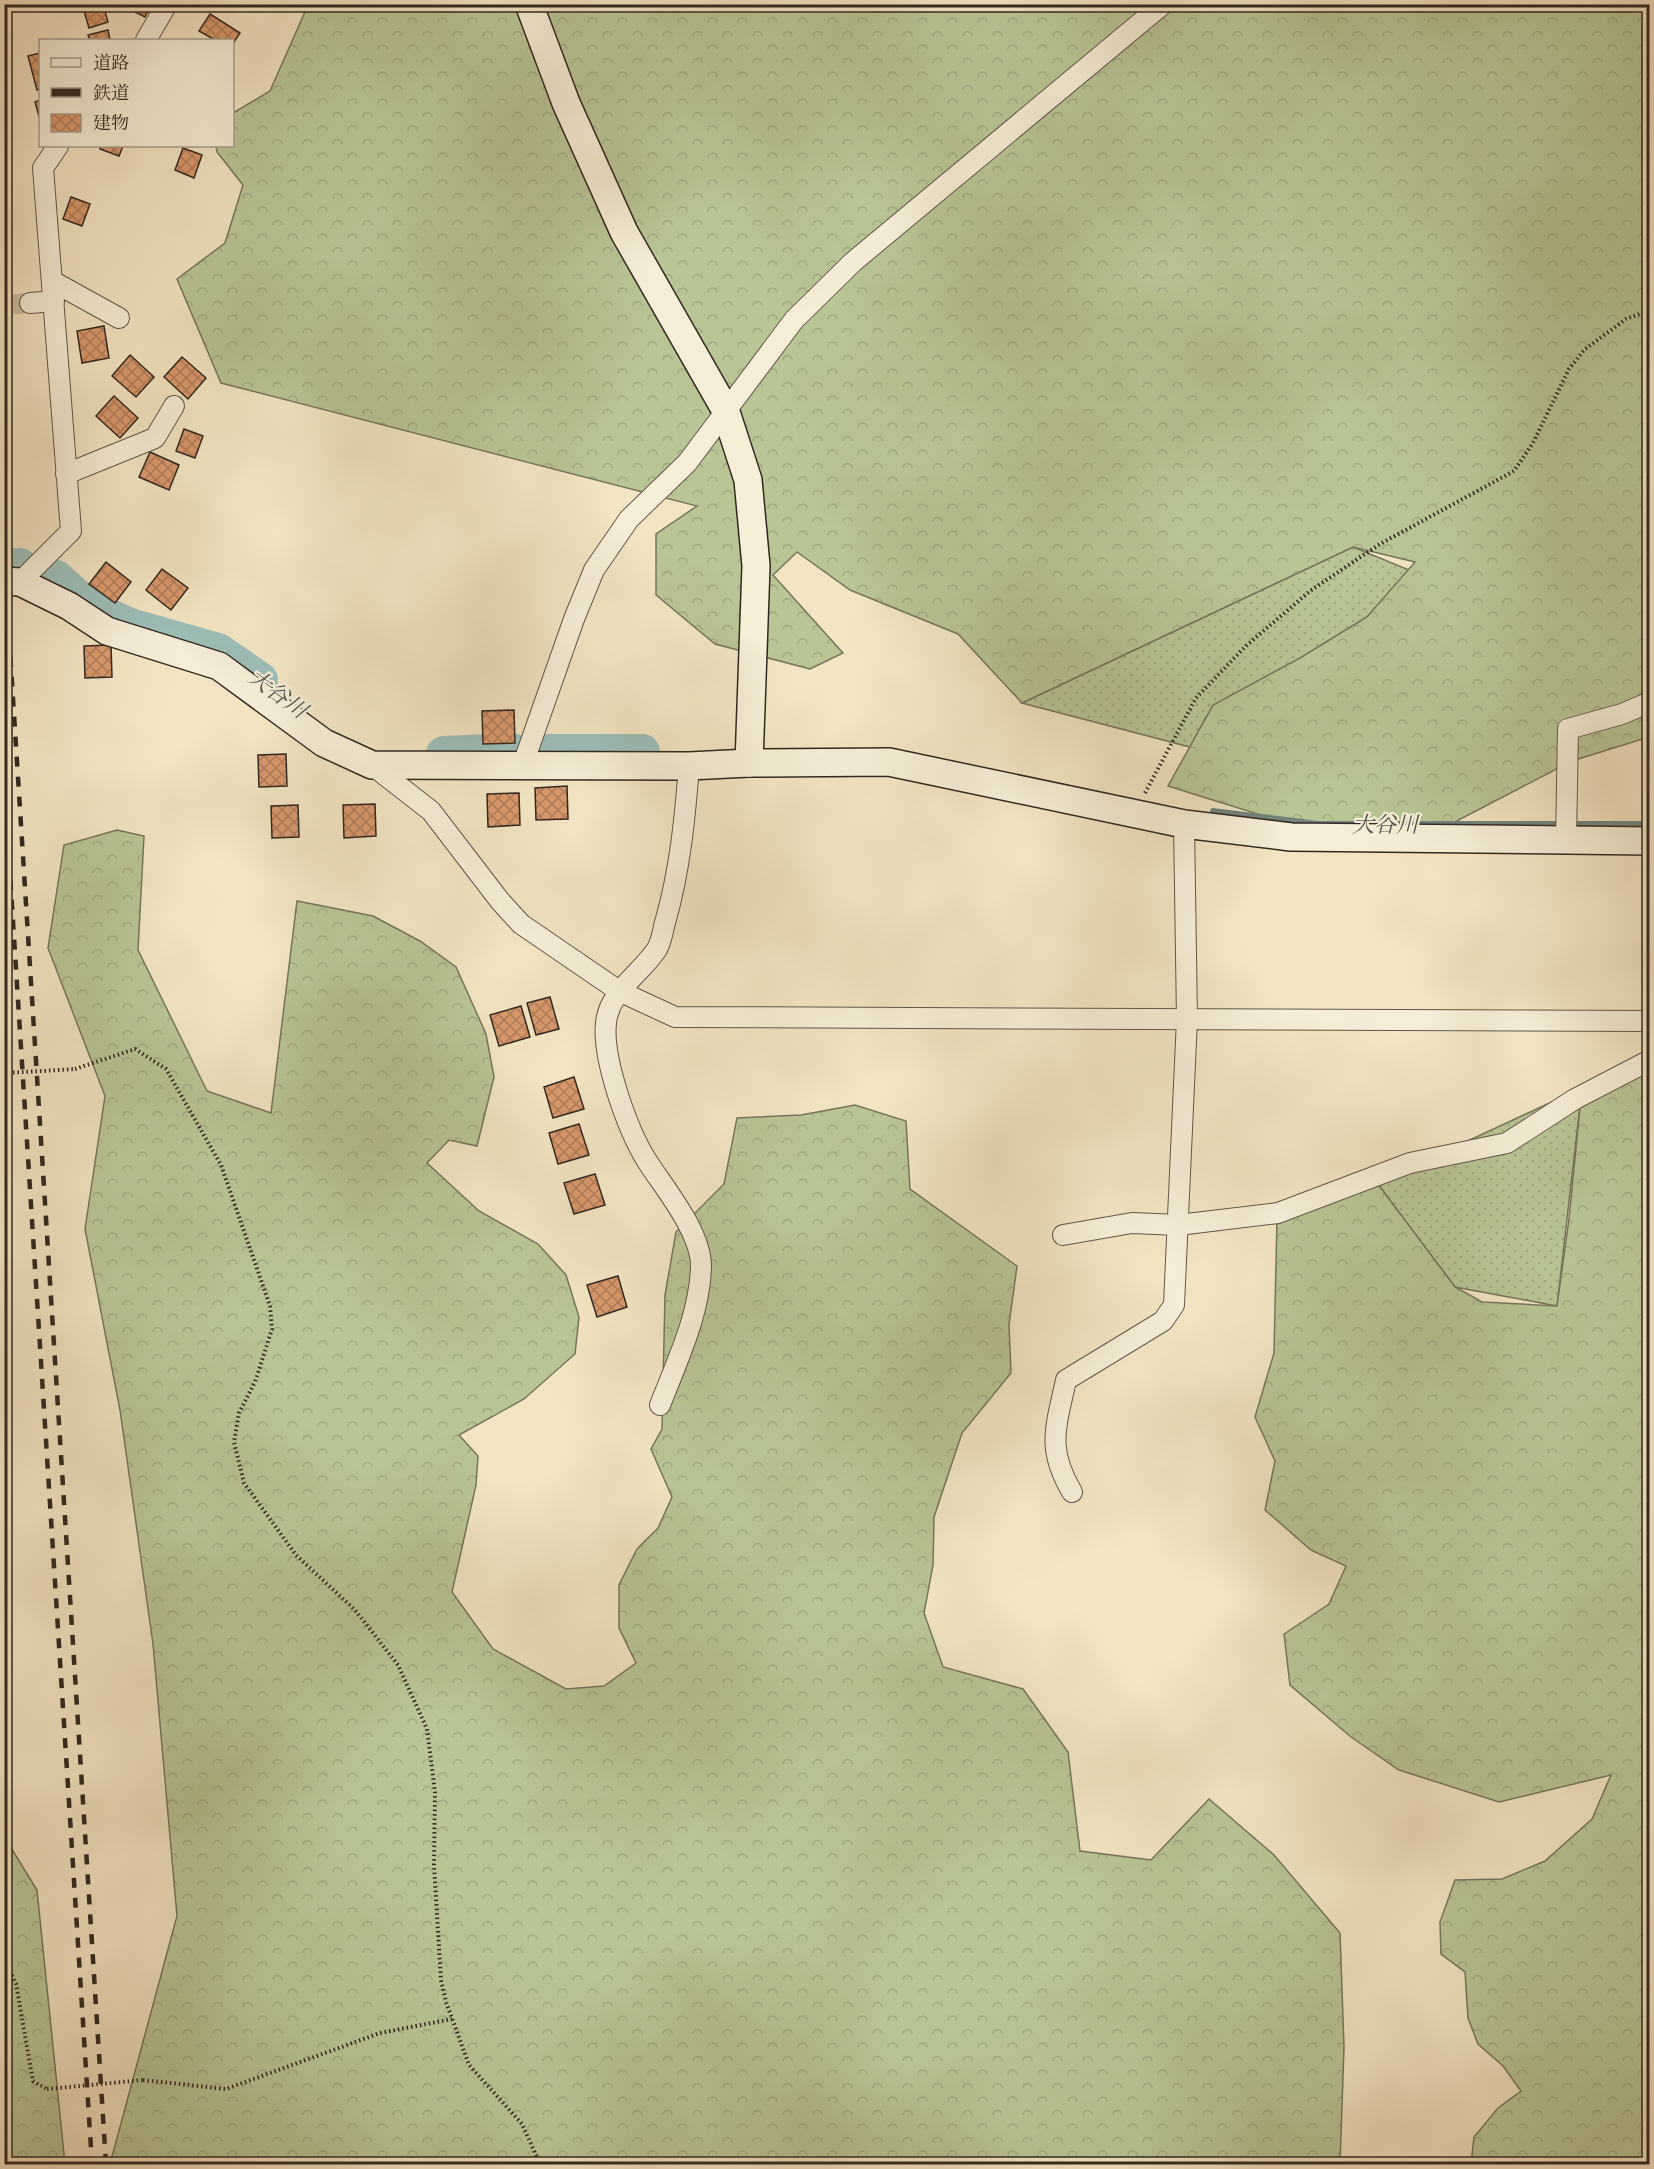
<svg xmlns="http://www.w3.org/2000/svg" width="1654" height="2169" viewBox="0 0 1654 2169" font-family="'Sorts Mill Goudy','Noto Serif JP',serif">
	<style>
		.grass { fill: url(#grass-dots); stroke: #76765b; stroke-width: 1.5 }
		.forest { fill: url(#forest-crowns); stroke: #76765b; stroke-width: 1.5 }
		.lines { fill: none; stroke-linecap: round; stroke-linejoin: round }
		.stream { stroke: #72827c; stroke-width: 6 }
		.river { stroke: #9cbeb8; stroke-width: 36 }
		.building { fill: url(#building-cross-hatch); stroke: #322821; stroke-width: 1.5 }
		.street-tunnel { stroke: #ccbfa3; stroke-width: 20; stroke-dasharray: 20 10; stroke-linecap: butt }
		.street-casing { stroke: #62574a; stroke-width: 22 }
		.secondary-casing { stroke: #322821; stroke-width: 30 }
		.path { stroke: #322821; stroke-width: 4; stroke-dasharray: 1.5 3; stroke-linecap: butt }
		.street { stroke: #f7eed8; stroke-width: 20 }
		.secondary { stroke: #f7eed8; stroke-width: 27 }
		.rail { stroke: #322821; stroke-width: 4.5; stroke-dasharray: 10 10; stroke-linecap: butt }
		.path-bridge { stroke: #322821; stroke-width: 4; stroke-dasharray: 1.5 3; stroke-linecap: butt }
		.labels { text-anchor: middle; stroke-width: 4.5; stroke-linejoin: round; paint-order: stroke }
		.water-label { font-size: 22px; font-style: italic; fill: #52554e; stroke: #f7eed8 }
	</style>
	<defs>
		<pattern id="grass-dots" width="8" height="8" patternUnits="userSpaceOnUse" patternTransform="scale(1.5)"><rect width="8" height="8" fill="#b9c595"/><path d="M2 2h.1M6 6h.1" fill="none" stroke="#a0a980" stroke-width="1.8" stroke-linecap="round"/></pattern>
		<pattern id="forest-crowns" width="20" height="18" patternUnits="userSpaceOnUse" patternTransform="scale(1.5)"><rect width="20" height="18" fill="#b9c595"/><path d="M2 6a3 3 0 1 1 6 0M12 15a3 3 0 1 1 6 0" fill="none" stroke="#a0a980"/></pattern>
		<pattern id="building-cross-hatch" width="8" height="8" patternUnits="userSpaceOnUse" patternTransform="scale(1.5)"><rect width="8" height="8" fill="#d8986c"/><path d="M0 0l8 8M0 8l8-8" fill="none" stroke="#b07c58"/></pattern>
	</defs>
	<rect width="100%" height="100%" fill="#f3e5c3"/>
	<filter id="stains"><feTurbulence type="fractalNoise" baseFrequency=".00333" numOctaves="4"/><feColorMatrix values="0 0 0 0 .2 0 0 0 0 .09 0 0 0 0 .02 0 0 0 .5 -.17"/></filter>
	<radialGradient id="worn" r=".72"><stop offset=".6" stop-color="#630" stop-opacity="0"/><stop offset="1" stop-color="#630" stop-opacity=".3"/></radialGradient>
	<g class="grass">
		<path d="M1353 547 1409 570 1367 617 1206 717 1190 747 1022 703Z"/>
		<path d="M1582 1088 1557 1306 1455 1287 1377 1183Z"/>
	</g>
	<g class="forest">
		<path d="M308 5H1649V737L1572 761 1453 823 1299 827 1168 786 1213 705 1300 658 1367 617 1415 562 1353 547 1022 703 958 634 850 590 797 552 773 575 843 653 810 669 715 644 656 595V534L697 506 221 383 177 279 225 243 243 185 217 152 216 146H232L233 113 270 91Z"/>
		<path d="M117 830 144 836 138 950 207 1091 271 1113 297 901 373 916 420 941 456 967 486 1034 494 1077 477 1146 449 1140 427 1163 479 1211 538 1244 566 1275 579 1317 575 1354 524 1399 459 1435 478 1456 476 1485 452 1592 493 1649 566 1689 604 1686 636 1663 619 1628V1585L637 1549 658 1528 672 1497 651 1449 662 1429 665 1295 676 1232 724 1184 737 1118 801 1115 855 1105 906 1121 910 1189 1017 1266 1009 1325 1011 1373 962 1433 934 1517 933 1565 924 1613 943 1667 1023 1689 1068 1752 1080 1851 1151 1860 1209 1799 1274 1855 1340 1933 1344 2047 1340 2164H110L177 1916 153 1644 120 1410 85 1229 105 1096 48 948 64 845Z"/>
		<path d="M1649 1064V2164H1471L1474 2137 1498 2108 1521 2091 1503 2066 1478 2044 1468 2018 1465 1972 1441 1954 1440 1922 1455 1880 1502 1879 1545 1861 1592 1819 1611 1775 1499 1802 1399 1770 1351 1737 1290 1685 1284 1634 1329 1604 1346 1566 1311 1550 1265 1510 1275 1461 1255 1417 1274 1353 1277 1219 1377 1183 1455 1287 1482 1302 1557 1306 1569 1219 1582 1088Z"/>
		<path d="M5 1838 37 1890 65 2164H5Z"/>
	</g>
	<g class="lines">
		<g class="stream">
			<path d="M1213 811 1319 824H1558"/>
			<path d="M1576 824H1650"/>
		</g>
		<g class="river">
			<path d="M4 567 20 566"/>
			<path d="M56 578 78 598 103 614 130 626 218 651 260 680"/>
			<path d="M542 752H642"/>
			<path d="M444 754 512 751"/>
		</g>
	</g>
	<g class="building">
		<path d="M82 4H103L108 22 89 28Z"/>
		<path d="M129 4H151L145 17 127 8Z"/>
		<path d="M210 14 240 33 232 45V40H215L199 31Z"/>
		<path d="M108 30 110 40H90L88 35Z"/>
		<path d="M40 53V89L37 90 28 56Z"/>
		<path d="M40 100V120L35 102Z"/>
		<path d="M101 146H123L119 156 100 149Z"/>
		<path d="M183 148 202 155 194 178 175 170Z"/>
		<path d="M71 197 90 204 82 226 63 219Z"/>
		<path d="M104 326 109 358 82 363 77 331Z"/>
		<path d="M130 355 154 377 136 397 112 376Z"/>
		<path d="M182 357 206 378 188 399 164 377Z"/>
		<path d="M114 396 138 418 120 438 96 416Z"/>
		<path d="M184 429 203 436 195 458 176 451Z"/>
		<path d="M150 452 179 465 169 490 139 477Z"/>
		<path d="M106 562 131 582 115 603 89 584Z"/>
		<path d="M162 569 188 588 171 610 146 590Z"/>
		<path d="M111 645 112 677 85 678 84 646Z"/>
		<path d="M514 710 515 743 483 744 482 711Z"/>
		<path d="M286 754 287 786 259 787 258 755Z"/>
		<path d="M567 786 568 819 536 820 535 788Z"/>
		<path d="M519 793 520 825 488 827 487 794Z"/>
		<path d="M375 804 376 836 344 838 343 805Z"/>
		<path d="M298 805 299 837 272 838 271 806Z"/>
		<path d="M550 997 559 1029 536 1035 527 1003Z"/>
		<path d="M521 1006 530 1037 499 1046 490 1015Z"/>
		<path d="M574 1077 584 1109 553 1118 544 1087Z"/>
		<path d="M579 1124 589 1155 558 1164 549 1133Z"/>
		<path d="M595 1174 605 1205 574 1214 564 1183Z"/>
		<path d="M618 1276 627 1307 597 1317 587 1285Z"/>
	</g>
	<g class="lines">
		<path class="street-tunnel" d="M4 305 30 303"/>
		<g class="street-casing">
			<g id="street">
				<path d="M146 40 167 4"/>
				<path d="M52 281 119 318"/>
				<path d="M30 303 54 301"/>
				<path d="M66 474 155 438 174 406"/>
				<path d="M20 582 71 531 43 168 58 146"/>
				<path d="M523 764 574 619 594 570 629 519 687 463 794 320 853 262 1163 4"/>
				<path d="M372 765 431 811 500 901 521 924 619 991 675 1017 1650 1021"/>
				<path d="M1566 842 1568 729 1622 714 1650 702"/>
				<path d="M1063 1235 1132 1223 1178 1225 1278 1213 1410 1163 1507 1143 1575 1099 1650 1060"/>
				<path d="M660 1405C677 1361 700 1314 701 1266 701 1232 665 1189 647 1161 628 1131 602 1059 606 1023 609 991 641 974 657 949 662 941 663 928 666 919 680 869 685 818 689 766"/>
				<path d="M1072 1492C1046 1448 1056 1427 1066 1380L1163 1321 1174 1305 1187 1019 1184 824"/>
			</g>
		</g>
		<g class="secondary-casing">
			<g id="secondary">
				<path d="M529 4 566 103 624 232 725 409 748 480 756 566 749 763"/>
				<path d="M4 581 20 582 69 606 107 631 219 666 324 743 372 765 689 766 749 763 889 762 1184 824 1291 837 1650 841"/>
			</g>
		</g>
		<g class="path">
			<path d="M1145 793 1196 698 1247 645 1310 591 1380 544 1514 471 1533 443 1569 369 1584 350 1626 319 1650 310"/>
			<path d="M75 1069 135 1049 166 1069 221 1165 270 1306 272 1329 255 1382 239 1413 234 1442 244 1483 296 1555 355 1610 398 1665 427 1729 435 1792 434 1865 441 1980 446 2002 469 2065 522 2124 540 2164"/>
			<path d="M4 1959 16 1984 33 2081 47 2089"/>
			<path d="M143 2080 226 2089 380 2033 452 2019"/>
		</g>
		<use href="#street" class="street"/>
		<use href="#secondary" class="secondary"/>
		<g class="rail">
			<path d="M4 557 106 2164"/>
			<path d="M4 780 92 2164"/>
		</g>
		<g class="path-bridge">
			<path d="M4 1073 75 1069"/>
			<path d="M47 2089 143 2080"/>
		</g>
	</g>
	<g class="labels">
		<g class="water-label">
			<text transform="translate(278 693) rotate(36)" y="8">大谷川</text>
			<text x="1385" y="832">大谷川</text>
		</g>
	</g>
	<rect width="1654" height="2169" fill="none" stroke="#f3e5c3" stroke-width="24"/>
	<rect x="6" y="6" width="1642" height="2157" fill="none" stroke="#322821" stroke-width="3"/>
	<rect x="12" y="12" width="1630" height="2145" fill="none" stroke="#322821" stroke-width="1.5"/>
	<rect x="39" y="39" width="195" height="108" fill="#f7eed8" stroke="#a89f8f" stroke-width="1.5"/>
	<rect x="51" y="58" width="30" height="9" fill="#f7eed8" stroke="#a89f8f" stroke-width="1.5"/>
	<text x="93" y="69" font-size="18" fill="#322821">道路</text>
	<rect x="51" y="88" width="30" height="9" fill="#322821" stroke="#a89f8f" stroke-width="1.5"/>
	<text x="93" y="99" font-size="18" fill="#322821">鉄道</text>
	<rect x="51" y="114" width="30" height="18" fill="url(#building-cross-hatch)" stroke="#a89f8f" stroke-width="1.5"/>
	<text x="93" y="129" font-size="18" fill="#322821">建物</text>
	<rect width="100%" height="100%" filter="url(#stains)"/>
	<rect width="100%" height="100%" fill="url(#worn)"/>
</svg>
